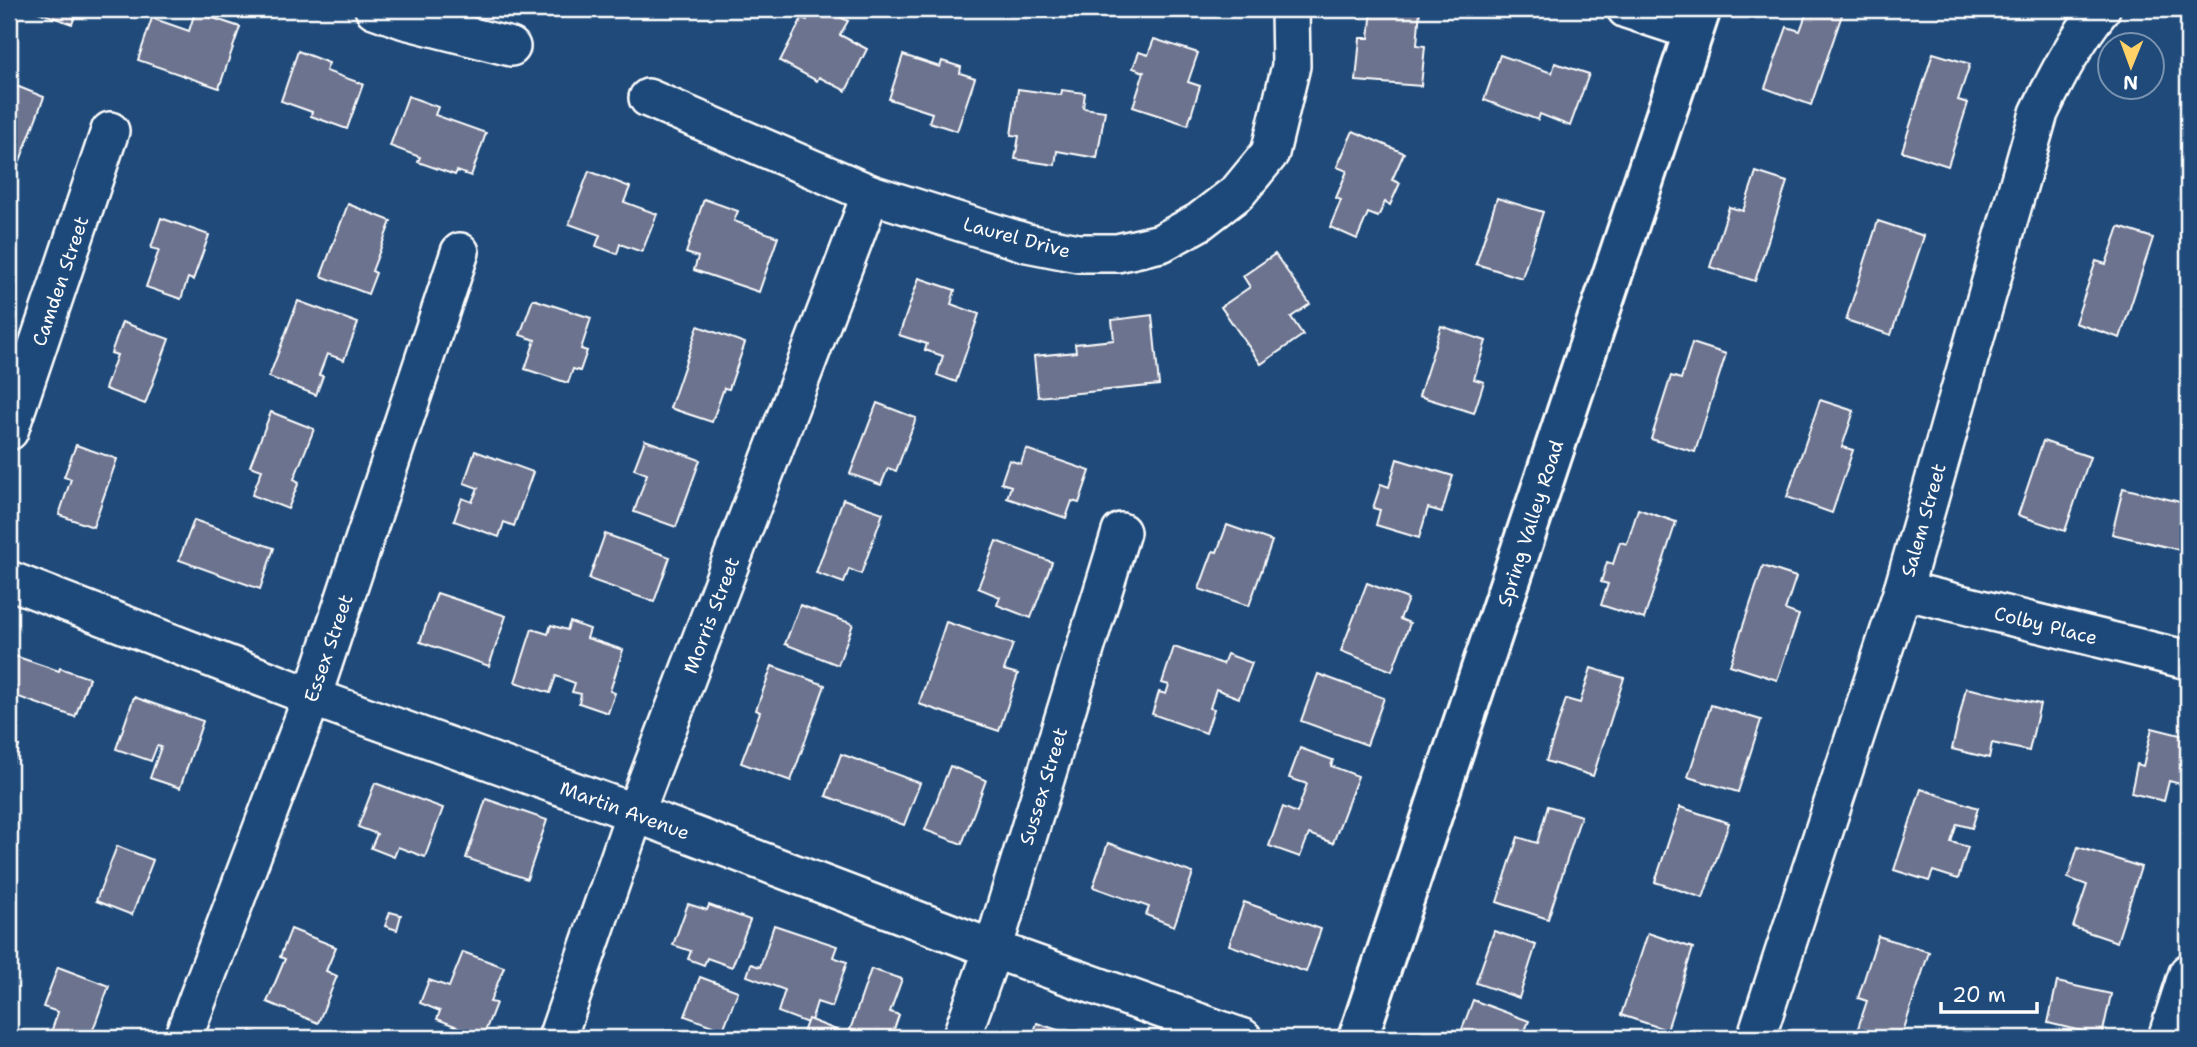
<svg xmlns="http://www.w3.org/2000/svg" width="2197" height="1047" viewBox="0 0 2197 1047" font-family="'Shantell Sans',sans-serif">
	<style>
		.building { fill: #6c738f; stroke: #fff; stroke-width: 2 }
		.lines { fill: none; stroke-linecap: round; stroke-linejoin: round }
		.minor-casing { stroke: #fff; stroke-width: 42 }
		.tertiary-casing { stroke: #fff; stroke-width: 44 }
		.minor { stroke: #1f4a7a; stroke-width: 37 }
		.tertiary { stroke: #1f4a7a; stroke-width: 38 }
		.labels { text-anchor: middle; stroke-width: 5; stroke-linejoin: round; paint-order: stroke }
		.street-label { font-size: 19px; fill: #fff; stroke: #1f4a7a }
	</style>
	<rect width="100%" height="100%" fill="#1f4a7a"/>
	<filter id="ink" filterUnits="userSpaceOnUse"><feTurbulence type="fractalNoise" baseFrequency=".0143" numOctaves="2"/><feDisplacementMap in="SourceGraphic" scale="14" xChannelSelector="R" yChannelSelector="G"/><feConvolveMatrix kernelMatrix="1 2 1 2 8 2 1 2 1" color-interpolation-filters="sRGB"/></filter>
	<g filter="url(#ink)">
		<g class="building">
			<path d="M30 9H78L72 24Z"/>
			<path d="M812 9H825L848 21 840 35 867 49 846 91 819 77 817 81 780 61 802 18 807 20Z"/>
			<path d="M1372 9H1420L1417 45 1425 46 1421 86 1356 81 1360 38H1369Z"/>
			<path d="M1808 9H1844L1811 105 1765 88 1787 27 1800 31Z"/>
			<path d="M195 12 240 27 219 88 138 60 152 18 189 31Z"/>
			<path d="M1154 39 1198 53 1188 82 1200 86 1188 125 1133 107 1144 72 1133 68 1139 52 1148 55Z"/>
			<path d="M298 51 329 63 326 71 363 84 347 129 311 116 312 112 281 101Z"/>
			<path d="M1933 53 1970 64 1958 100 1968 103 1948 166 1902 151Z"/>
			<path d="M903 55 940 67 942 61 961 67 960 73 975 78 957 131 929 122 932 113 889 99Z"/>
			<path d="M1500 55 1552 73 1555 63 1589 74 1570 126 1540 114 1538 120 1484 100Z"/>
			<path d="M9 83 44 97 18 166 9 163Z"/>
			<path d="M1018 89 1061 95 1062 90 1085 93 1083 108 1105 111 1097 158 1057 151 1055 165 1015 159 1019 136 1011 135Z"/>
			<path d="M408 96 438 107 435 115 486 133 471 176 457 171 455 175 418 162 420 157 390 146Z"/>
			<path d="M1353 131 1404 153 1392 180 1400 183 1390 205 1385 202 1378 217 1368 213 1357 239 1330 227 1341 200 1336 198 1347 171 1337 167Z"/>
			<path d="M589 171 630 187 624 202 657 214 642 252 620 244 617 254 596 246 600 235 569 224Z"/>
			<path d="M1756 172 1787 182 1755 281 1710 267 1729 207 1743 211Z"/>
			<path d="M1497 198 1543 212 1522 278 1476 264Z"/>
			<path d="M704 199 738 211 734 221 778 237 759 292 694 270 698 257 686 253Z"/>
			<path d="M348 204 391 221 372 271 376 273 368 294 321 276Z"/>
			<path d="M161 218 209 235 193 280 188 278 181 299 146 287 159 250 151 248Z"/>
			<path d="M1878 221 1924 236 1891 335 1846 320Z"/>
			<path d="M2119 227 2153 238 2120 338 2075 323 2096 261 2106 264Z"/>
			<path d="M1275 254 1310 304 1291 317 1303 335 1261 364 1221 307 1250 287 1243 276Z"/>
			<path d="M919 278 955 290 951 304 979 314 956 382 937 375 943 356 925 350 927 344 899 335Z"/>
			<path d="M533 299 591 318 581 349 587 351 580 371 573 369 568 383 525 369 535 340 520 335Z"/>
			<path d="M298 301 358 323 344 360 327 354 319 375 323 376 316 395 269 377Z"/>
			<path d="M1152 315 1159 385 1038 397 1034 356 1076 352 1075 344 1114 340 1112 320Z"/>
			<path d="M122 322 169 339 145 404 105 389 117 355 111 353Z"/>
			<path d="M698 326 745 343 729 389 724 388 712 422 670 408Z"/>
			<path d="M1441 326 1486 341 1474 379 1484 382 1474 413 1419 396Z"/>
			<path d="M1692 343 1726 354 1695 452 1651 439 1671 376 1681 379Z"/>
			<path d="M1820 400 1854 411 1842 447 1853 450 1832 513 1787 497Z"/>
			<path d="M877 403 916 418 896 471 888 468 881 485 850 474Z"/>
			<path d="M271 412 314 429 294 479 299 482 288 509 252 495 262 470 250 466Z"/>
			<path d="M645 440 700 460 676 527 634 512 647 474 634 469Z"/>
			<path d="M2043 441 2090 457 2065 531 2018 515Z"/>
			<path d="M76 445 117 459 93 527 59 515 71 479 64 477Z"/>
			<path d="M1026 449 1090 471 1079 503 1072 501 1066 518 1007 498 1011 486 1001 483 1009 460 1021 464Z"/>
			<path d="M475 451 533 472 514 526 504 522 499 537 454 521 462 498 472 502 478 488 464 483Z"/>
			<path d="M1397 459 1453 476 1442 512 1428 508 1419 538 1376 525 1380 510 1373 508 1381 484 1389 487Z"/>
			<path d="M2123 488 2188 504V534L2184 551 2112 534Z"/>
			<path d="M843 499 883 513 861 574 849 569 844 583 816 573Z"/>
			<path d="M1638 509 1676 522 1644 619 1601 605 1608 584 1601 582 1607 562 1613 564 1620 542 1627 544Z"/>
			<path d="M194 520 274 548 260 589 179 560Z"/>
			<path d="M1227 525 1272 541 1249 606 1199 589 1213 551 1217 552Z"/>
			<path d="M605 534 670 557 654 602 589 579Z"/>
			<path d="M996 541 1052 562 1031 618 997 605 1000 597 978 588Z"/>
			<path d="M1763 566 1796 577 1785 610 1799 615 1777 680 1730 665Z"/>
			<path d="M1367 583 1408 599 1400 619 1410 623 1392 671 1341 651Z"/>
			<path d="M437 593 506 616 489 666 420 642Z"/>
			<path d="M800 605 853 624 838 665 785 644Z"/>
			<path d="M570 622 590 629 587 638 623 650 610 691 615 693 608 713 579 703 581 694 572 692 575 683 556 676 550 693 515 682 532 629 548 634 551 625 567 630Z"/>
			<path d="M946 622 1013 644 1004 670 1018 674 999 731 919 704Z"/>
			<path d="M1174 647 1223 664 1227 654 1252 663 1239 698 1216 689 1210 708 1214 709 1206 733 1152 714 1159 692 1166 694 1169 685 1162 683Z"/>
			<path d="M9 654 59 671 60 668 89 678 75 717 13 695 16 686 9 684Z"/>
			<path d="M772 666 825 685 791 781 741 763 760 712 756 710Z"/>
			<path d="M1591 668 1624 678 1593 776 1546 761 1566 699 1580 703Z"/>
			<path d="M1318 674 1384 698 1367 745 1301 721Z"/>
			<path d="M1966 688 2040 704 2029 751 1992 743 1989 758 1952 749Z"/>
			<path d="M134 697 203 721 180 788 150 778 161 747 157 746 151 761 116 749Z"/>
			<path d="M1711 705 1761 720 1738 792 1688 777Z"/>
			<path d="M2152 728 2188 737V786L2169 781 2164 801 2131 793 2137 764 2143 766Z"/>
			<path d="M9 743 19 746 9 774Z"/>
			<path d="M1300 748 1333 760 1331 766 1358 776 1333 843 1309 834 1300 857 1269 846 1283 807 1297 813 1307 784 1289 778Z"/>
			<path d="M841 754 920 783 904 825 826 796Z"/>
			<path d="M950 766 986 780 962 844 925 830Z"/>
			<path d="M375 783 443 808 425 857 398 847 394 857 371 848 377 834 358 827Z"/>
			<path d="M1921 789 1978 808 1972 828 1957 824 1951 842 1968 847 1958 879 1933 871 1929 881 1894 870Z"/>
			<path d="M486 799 547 820 527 879 466 858Z"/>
			<path d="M1548 806 1581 816 1548 919 1497 902 1518 837 1537 843Z"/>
			<path d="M1680 807 1729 823 1703 898 1655 882Z"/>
			<path d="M1108 843 1193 873 1174 926 1146 915 1149 907 1093 887Z"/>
			<path d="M117 846 153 860 132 915 96 901Z"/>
			<path d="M2078 847 2141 867 2117 942 2073 927 2087 885 2068 878Z"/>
			<path d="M1244 902 1321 929 1306 972 1229 945Z"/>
			<path d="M688 904 707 910 709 905 750 920 732 967 707 958 704 965 688 959 691 951 673 945Z"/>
			<path d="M390 912 401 915 397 930 385 926Z"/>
			<path d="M774 925 837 946 833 957 847 962 832 1007 817 1002 810 1024 778 1012 785 990 747 976 751 964 760 967Z"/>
			<path d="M291 929 336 947 326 971 337 976 318 1023 267 1002 285 959 280 957Z"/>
			<path d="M1494 931 1536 945 1519 998 1476 983Z"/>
			<path d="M1648 933 1693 948 1667 1030 1621 1015Z"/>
			<path d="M1878 936 1929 952 1901 1038H1879L1857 1031 1867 1001 1858 998Z"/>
			<path d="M463 952 504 967 490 1002 496 1003 483 1037 437 1019 440 1011 420 1003 429 980 449 987Z"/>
			<path d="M58 967 109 986 90 1038H49L58 1012 43 1007Z"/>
			<path d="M871 969 902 979 890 1012 899 1015 891 1038H873L850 1030Z"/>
			<path d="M700 977 738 991 723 1030 685 1016Z"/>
			<path d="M2057 982 2111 994 2102 1036 2048 1023Z"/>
			<path d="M1473 1000 1529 1021 1522 1038H1477L1461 1032Z"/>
			<path d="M808 1019 839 1031 836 1038H801Z"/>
			<path d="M1037 1023 1081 1038H1032Z"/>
			<path d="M251 1031 271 1038H248Z"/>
		</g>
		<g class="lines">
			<g class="minor-casing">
				<g id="minor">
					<path d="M374 9 405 20 511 47"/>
					<path d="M1626 9 1693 31"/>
					<path d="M648 98 871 194 1027 243 1078 253H1117L1161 243 1199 222 1238 192 1270 153 1291 66 1290 9"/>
					<path d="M9 431 110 131"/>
					<path d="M9 580 312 697 635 813 993 949 1243 1038"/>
					<path d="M1903 590 2188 660"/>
					<path d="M183 1038 312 697 460 252"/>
					<path d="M557 1038 635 813 871 194"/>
					<path d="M961 1038 993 949 1121 532"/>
					<path d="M1756 1038 1903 590 2039 113C2057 76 2075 41 2101 9"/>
					<path d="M2167 1038 2188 973"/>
				</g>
			</g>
			<g class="tertiary-casing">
				<path id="tertiary" d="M1358 1038 1701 9"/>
			</g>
			<use href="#minor" class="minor"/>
			<use href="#tertiary" class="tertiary"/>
		</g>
	</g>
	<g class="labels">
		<g class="street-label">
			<text transform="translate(1017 237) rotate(15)" y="7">Laurel Drive</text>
			<text transform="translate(60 281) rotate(-71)" y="7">Camden Street</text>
			<text transform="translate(1923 520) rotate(-74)" y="7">Salem Street</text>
			<text transform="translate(1530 523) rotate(-72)" y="7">Spring Valley Road</text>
			<text transform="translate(711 615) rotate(-69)" y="7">Morris Street</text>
			<text transform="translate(2046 625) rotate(14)" y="7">Colby Place</text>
			<text transform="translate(328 648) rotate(-71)" y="7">Essex Street</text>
			<text transform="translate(1043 786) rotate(-73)" y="7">Sussex Street</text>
			<text transform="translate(625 810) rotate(20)" y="7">Martin Avenue</text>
		</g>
	</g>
	<rect width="2197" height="1047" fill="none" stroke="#1f4a7a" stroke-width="35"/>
	<rect x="18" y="18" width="2162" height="1012" fill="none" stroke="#fff" stroke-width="2.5" filter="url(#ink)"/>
	<g transform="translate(2131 66) rotate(181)"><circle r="33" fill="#1f4a7a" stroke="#7992af" stroke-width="2"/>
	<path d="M0-5L12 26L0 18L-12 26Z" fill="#ffd166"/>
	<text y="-10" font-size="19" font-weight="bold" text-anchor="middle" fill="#ffffff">N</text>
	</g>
	<path d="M1941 1002v10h96v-10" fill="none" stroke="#ffffff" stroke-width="3.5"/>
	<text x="1952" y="1002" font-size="21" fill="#ffffff" stroke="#1f4a7a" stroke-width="5" paint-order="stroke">20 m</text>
</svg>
